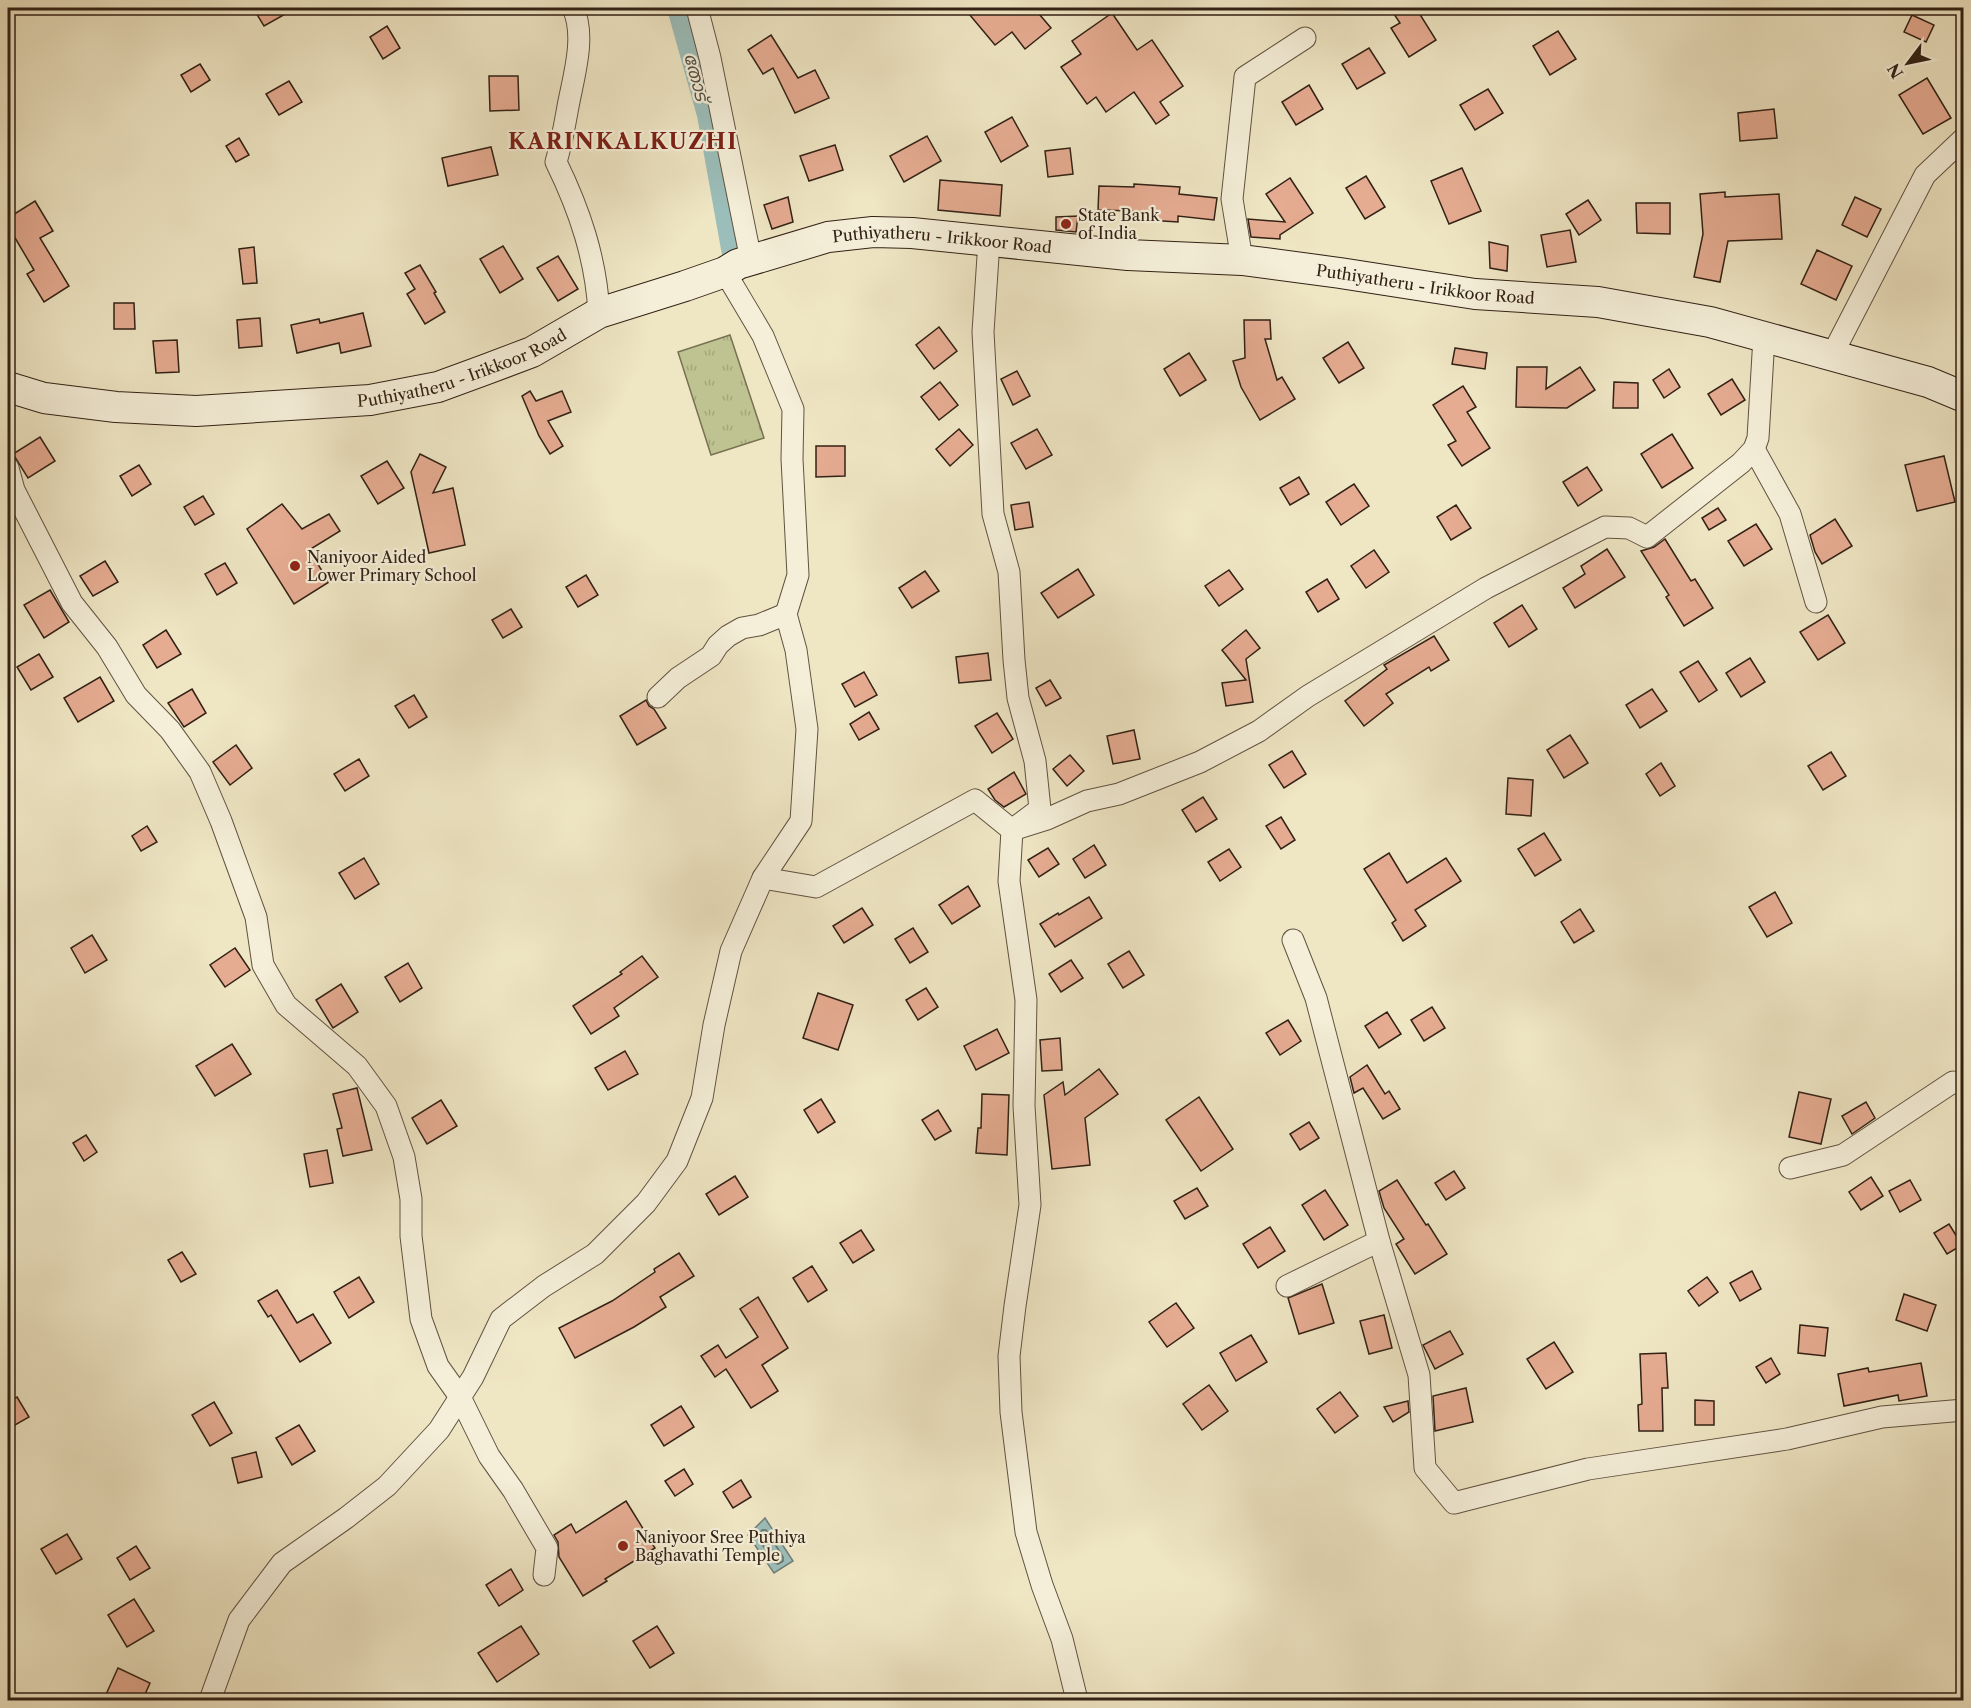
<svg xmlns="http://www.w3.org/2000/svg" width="1971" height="1708" viewBox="0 0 1971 1708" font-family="'Libre Caslon Text','Noto Sans Malayalam',serif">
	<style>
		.park { fill: url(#park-tufts); stroke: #787253; stroke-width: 1.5 }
		.water { fill: #9bbeba; stroke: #717f78; stroke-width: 1.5 }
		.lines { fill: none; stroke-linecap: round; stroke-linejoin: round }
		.shore { stroke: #667068; stroke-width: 1.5 }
		.canal { stroke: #9bbeba; stroke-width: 20 }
		.building { fill: #e6ac92; stroke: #322115; stroke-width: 1.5 }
		.minor-casing { stroke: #615241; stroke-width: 23 }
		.secondary-casing { stroke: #322115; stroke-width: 32 }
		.minor { stroke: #f5efd9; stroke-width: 21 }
		.secondary { stroke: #f5efd9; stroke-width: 30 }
		.poi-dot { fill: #8f2418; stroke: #f5efd9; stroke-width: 2 }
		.labels { text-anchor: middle; stroke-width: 4.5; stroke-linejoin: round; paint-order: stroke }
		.poi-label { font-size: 16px; fill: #322115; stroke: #f5efd9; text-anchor: start }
		.street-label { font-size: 16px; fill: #322115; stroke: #f5efd9 }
		.water-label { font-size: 18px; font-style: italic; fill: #525047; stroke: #f5efd9 }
		.district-label { font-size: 22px; font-weight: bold; letter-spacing: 1.5px; fill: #7a1f14; stroke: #f5efd9 }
	</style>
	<defs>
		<pattern id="park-tufts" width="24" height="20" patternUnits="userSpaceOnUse" patternTransform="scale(1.5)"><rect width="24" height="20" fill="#bec391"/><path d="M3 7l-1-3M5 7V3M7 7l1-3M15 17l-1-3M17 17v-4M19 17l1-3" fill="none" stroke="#a4a77c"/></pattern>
	</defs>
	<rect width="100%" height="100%" fill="#efe6c4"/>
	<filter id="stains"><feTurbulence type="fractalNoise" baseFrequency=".00333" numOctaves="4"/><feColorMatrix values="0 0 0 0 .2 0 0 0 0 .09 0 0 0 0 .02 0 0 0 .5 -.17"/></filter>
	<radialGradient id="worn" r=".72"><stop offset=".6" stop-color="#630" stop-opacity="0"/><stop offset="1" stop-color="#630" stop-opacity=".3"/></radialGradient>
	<path class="park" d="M730 335 764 438 711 455 678 352Z"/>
	<path class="water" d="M765 1518 793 1561 774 1573 748 1535Z"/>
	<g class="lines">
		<path class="shore" d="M762 1530H766L783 1557V1561L778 1564 775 1563 757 1537Z"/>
		<path class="canal" d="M677 8 707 115 732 254"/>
	</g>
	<g class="building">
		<path d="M253 8H296L264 26Z"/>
		<path d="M964 8H1034L1051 28 1025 49 1012 32 995 45Z"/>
		<path d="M1390 8H1416L1436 40 1409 57 1391 28 1400 23Z"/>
		<path d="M1112 13 1137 50 1152 40 1183 86 1160 102 1169 115 1156 124 1134 92 1106 112 1096 97 1087 104 1061 67 1081 54 1072 41Z"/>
		<path d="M1912 15 1934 25 1926 42 1904 32Z"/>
		<path d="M387 26 400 48 383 59 370 37Z"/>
		<path d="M1558 31 1576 59 1550 75 1533 46Z"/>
		<path d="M771 35 798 78 815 70 829 98 795 113 773 68 763 74 748 50Z"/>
		<path d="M1369 48 1385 73 1357 89 1342 64Z"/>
		<path d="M200 64 210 80 191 92 181 75Z"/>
		<path d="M489 76H518L519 110 490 111Z"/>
		<path d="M1927 78 1951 118 1923 134 1899 95Z"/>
		<path d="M289 81 302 102 279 115 266 94Z"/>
		<path d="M1309 85 1323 109 1296 125 1282 102Z"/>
		<path d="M1488 89 1503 113 1475 130 1460 105Z"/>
		<path d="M1774 109 1777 138 1740 141 1738 113Z"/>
		<path d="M1012 117 1028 146 1001 162 985 132Z"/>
		<path d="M927 136 941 161 904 182 890 156Z"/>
		<path d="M239 138 249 155 236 162 226 146Z"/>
		<path d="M835 145 843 170 809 181 800 156Z"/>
		<path d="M491 147 498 175 448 186 442 158Z"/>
		<path d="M1070 148 1073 174 1048 177 1045 151Z"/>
		<path d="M1462 168 1481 211 1449 224 1431 181Z"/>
		<path d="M1366 176 1385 207 1365 219 1346 188Z"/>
		<path d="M1290 178 1313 213 1280 235V239L1251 237 1248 219 1285 222 1266 194Z"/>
		<path d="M940 180 1002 185 1000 216 938 210Z"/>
		<path d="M1134 184 1180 187 1179 194 1217 198 1214 220 1178 216V222L1132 219 1133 211 1098 210 1099 186 1134 187Z"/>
		<path d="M1725 192V197L1779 194 1782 239 1728 241 1720 282 1694 277 1703 234 1700 194Z"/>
		<path d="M788 197 793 222 772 229 764 205Z"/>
		<path d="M1855 197 1881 209 1867 237 1842 225Z"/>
		<path d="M1588 200 1601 220 1579 235 1566 214Z"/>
		<path d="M35 201 53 231 40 238 69 286 44 302 27 274 34 270 8 226V218Z"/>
		<path d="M1636 203H1670V234L1637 233Z"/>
		<path d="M1078 216 1076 232 1056 230V217Z"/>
		<path d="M1570 230 1576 262 1547 267 1541 235Z"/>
		<path d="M1489 242 1508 246 1507 271 1490 268Z"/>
		<path d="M503 246 523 279 500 293 480 259Z"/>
		<path d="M254 247 257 283 243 284 239 249Z"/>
		<path d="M1817 250 1852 266 1836 300 1801 284Z"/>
		<path d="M558 256 578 289 558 301 537 268Z"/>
		<path d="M420 265 436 292 434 293 445 312 425 324 407 294 415 289 405 273Z"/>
		<path d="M114 303H134L135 329H114Z"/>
		<path d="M363 313 371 346 341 353 339 343 297 353 291 325 319 319 320 323Z"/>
		<path d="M260 318 262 346 239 348 237 320Z"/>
		<path d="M1244 320H1270L1271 339H1265L1277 380 1282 377 1295 399 1260 420 1241 387 1233 361 1245 358Z"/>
		<path d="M939 327 957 351 934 369 916 345Z"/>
		<path d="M177 340 179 372 156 373 153 341Z"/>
		<path d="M1348 342 1364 368 1339 383 1323 358Z"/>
		<path d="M1455 348 1487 353 1485 369 1452 364Z"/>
		<path d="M1189 353 1206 380 1180 396 1164 369Z"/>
		<path d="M1517 367H1547L1546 389 1580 367 1595 390 1567 408 1516 407Z"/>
		<path d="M1669 369 1680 387 1664 398 1653 380Z"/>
		<path d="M1017 371 1030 396 1013 405 1001 379Z"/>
		<path d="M1732 379 1745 400 1721 415 1708 394Z"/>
		<path d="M940 382 958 405 939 420 921 397Z"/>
		<path d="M1614 382 1638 383V408H1613Z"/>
		<path d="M1463 386 1476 407 1467 412 1490 448 1462 466 1448 445 1456 441 1433 405Z"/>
		<path d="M530 391 536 401 562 391 571 412 548 421 563 446 550 454 539 436 522 396Z"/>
		<path d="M959 429 973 445 950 466 936 449Z"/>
		<path d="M1037 429 1052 455 1026 469 1011 443Z"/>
		<path d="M1672 434 1693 468 1662 488 1641 454Z"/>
		<path d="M40 437 55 461 28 478 13 454Z"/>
		<path d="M816 446H845V476L816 477Z"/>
		<path d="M420 454 446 467 433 493 453 488 465 545 429 553 411 472Z"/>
		<path d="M1944 456 1955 502 1917 511 1905 465Z"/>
		<path d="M387 461 404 488 378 504 361 476Z"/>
		<path d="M139 465 151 484 132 496 120 476Z"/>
		<path d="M1587 467 1602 490 1578 506 1563 482Z"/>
		<path d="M1299 477 1309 494 1290 505 1280 488Z"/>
		<path d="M1354 484 1369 506 1341 525 1326 502Z"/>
		<path d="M203 496 214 514 195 525 184 507Z"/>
		<path d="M1029 502 1033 527 1015 530 1011 505Z"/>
		<path d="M282 504 302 529 329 514 340 531 309 550 329 582 294 604 247 529Z"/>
		<path d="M1456 505 1471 528 1451 540 1437 517Z"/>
		<path d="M1718 508 1726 520 1709 530 1702 518Z"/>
		<path d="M1835 519 1852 546 1822 564 1815 552 1810 535Z"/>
		<path d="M1756 524 1772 549 1744 566 1728 541Z"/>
		<path d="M1665 539 1691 581 1695 579 1713 608 1684 626 1666 597 1669 595 1641 551 1654 547Z"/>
		<path d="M1607 549 1625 577 1575 608 1563 588 1585 574 1581 566Z"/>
		<path d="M1374 550 1389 572 1366 588 1351 566Z"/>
		<path d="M105 561 118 582 93 596 80 576Z"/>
		<path d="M225 563 237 583 217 595 205 574Z"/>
		<path d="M1078 569 1094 595 1058 618 1041 593Z"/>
		<path d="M1229 570 1243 589 1219 606 1205 586Z"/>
		<path d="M925 571 939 591 912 608 899 588Z"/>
		<path d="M586 575 598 595 578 607 566 587Z"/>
		<path d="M1327 579 1339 599 1318 612 1306 592Z"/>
		<path d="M50 590 69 622 44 638 24 605Z"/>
		<path d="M1522 605 1537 629 1509 647 1494 623Z"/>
		<path d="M511 609 522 627 503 638 492 620Z"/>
		<path d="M1828 615 1845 643 1818 660 1800 632Z"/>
		<path d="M166 630 181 654 157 668 143 645Z"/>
		<path d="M1246 630 1260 648 1246 659 1253 702 1226 706 1222 683 1246 680 1222 650Z"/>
		<path d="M1434 636 1449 660 1431 671 1429 667 1386 694 1393 703 1364 726 1345 701 1387 669 1384 665Z"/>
		<path d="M988 653 991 680 959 683 956 657Z"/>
		<path d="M39 654 53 677 31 690 17 667Z"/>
		<path d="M1750 658 1765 682 1741 697 1726 673Z"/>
		<path d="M1698 661 1717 690 1699 702 1680 672Z"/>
		<path d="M864 672 877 695 855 707 842 684Z"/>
		<path d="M100 677 114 701 78 722 64 698Z"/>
		<path d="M1050 680 1061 698 1046 706 1036 688Z"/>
		<path d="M192 689 206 713 184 727 168 703Z"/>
		<path d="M1652 689 1667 711 1640 728 1626 705Z"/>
		<path d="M414 695 427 717 409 728 395 706Z"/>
		<path d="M646 700 649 706 654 709 666 728 637 745 620 716Z"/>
		<path d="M869 712 879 729 859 740 850 724Z"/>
		<path d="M997 713 1013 739 992 753 975 726Z"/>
		<path d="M1134 730 1140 759 1113 764 1107 736Z"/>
		<path d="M1570 735 1588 763 1564 778 1547 750Z"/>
		<path d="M236 745 252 768 230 785 213 762Z"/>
		<path d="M1292 751 1306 774 1284 788 1269 765Z"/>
		<path d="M1831 752 1846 776 1823 790 1808 766Z"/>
		<path d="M1070 755 1084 771 1067 786 1053 769Z"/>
		<path d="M359 759 369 776 345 791 334 774Z"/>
		<path d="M1661 763 1675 786 1660 796 1646 774Z"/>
		<path d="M1014 772 1026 794 1004 807 995 800 988 789Z"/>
		<path d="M1508 778 1533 780 1531 816 1506 814Z"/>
		<path d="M1203 797 1217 819 1196 832 1182 810Z"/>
		<path d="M1281 817 1295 840 1281 849 1266 826Z"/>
		<path d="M147 826 157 842 141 851 132 836Z"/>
		<path d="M1544 833 1561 860 1535 876 1518 849Z"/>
		<path d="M1094 845 1106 865 1085 878 1073 859Z"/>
		<path d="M1048 848 1059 864 1039 877 1028 860Z"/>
		<path d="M1229 849 1241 867 1220 881 1208 862Z"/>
		<path d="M1389 853 1407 883 1446 858 1461 881 1415 910 1426 926 1403 941 1392 923 1396 920 1364 869Z"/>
		<path d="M364 858 379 884 355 899 339 873Z"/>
		<path d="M968 886 980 906 952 924 939 905Z"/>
		<path d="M1775 892 1792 923 1767 937 1749 907Z"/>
		<path d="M1089 897 1102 918 1055 947 1040 924 1058 913 1059 915Z"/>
		<path d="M862 908 873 925 844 943 833 926Z"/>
		<path d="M1580 909 1594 931 1574 943 1561 922Z"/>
		<path d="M913 928 928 952 910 963 895 939Z"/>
		<path d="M92 935 107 960 85 973 71 948Z"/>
		<path d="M235 948 250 970 225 987 210 965Z"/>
		<path d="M1129 951 1144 975 1123 988 1108 964Z"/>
		<path d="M642 956 658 977 614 1008 619 1016 591 1034 573 1006 622 974 620 972Z"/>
		<path d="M1071 960 1083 978 1061 992 1049 974Z"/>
		<path d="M408 963 422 988 400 1002 385 977Z"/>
		<path d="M341 984 358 1012 333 1028 316 1000Z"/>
		<path d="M926 988 938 1007 918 1020 906 1000Z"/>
		<path d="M818 993 853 1005 838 1050 803 1038Z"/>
		<path d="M1432 1007 1445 1028 1424 1041 1411 1020Z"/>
		<path d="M1387 1012 1401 1034 1379 1048 1365 1026Z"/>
		<path d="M1288 1020 1301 1041 1280 1055 1266 1033Z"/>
		<path d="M997 1029 1009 1053 976 1070 964 1046Z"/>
		<path d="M1060 1038 1062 1070 1042 1071 1040 1040Z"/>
		<path d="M232 1044 251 1074 215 1096 196 1066Z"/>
		<path d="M625 1051 638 1074 608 1090 595 1068Z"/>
		<path d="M1367 1065 1385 1094 1389 1091 1400 1109 1383 1119 1363 1088 1354 1093 1350 1077Z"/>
		<path d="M1099 1069 1118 1094 1085 1118 1090 1165 1052 1169 1044 1095 1063 1082 1065 1095Z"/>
		<path d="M357 1088 372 1150 343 1156 337 1129 342 1128 333 1094Z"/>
		<path d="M1799 1092 1831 1099 1821 1144 1789 1137Z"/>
		<path d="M982 1094 1009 1095 1007 1155 976 1153 978 1128H981Z"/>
		<path d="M1199 1097 1233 1149 1201 1171 1166 1120Z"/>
		<path d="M821 1099 835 1122 818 1133 804 1110Z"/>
		<path d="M441 1100 457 1126 427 1144 412 1118Z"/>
		<path d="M1866 1102 1875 1118 1852 1134 1842 1116Z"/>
		<path d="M938 1110 951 1131 935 1140 922 1120Z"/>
		<path d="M1309 1122 1319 1138 1300 1150 1290 1134Z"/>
		<path d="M86 1135 97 1152 84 1161 73 1143Z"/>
		<path d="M327 1150 333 1183 310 1187 304 1154Z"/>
		<path d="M1454 1171 1465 1188 1446 1200 1435 1183Z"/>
		<path d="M735 1176 748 1197 719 1215 706 1194Z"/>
		<path d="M1871 1177 1883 1196 1861 1210 1849 1192Z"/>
		<path d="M1397 1180 1426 1225 1428 1224 1447 1254 1415 1274 1396 1244 1404 1239 1384 1208 1379 1191Z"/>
		<path d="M1910 1180 1921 1200 1900 1212 1889 1191Z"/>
		<path d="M1197 1188 1208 1206 1185 1219 1174 1201Z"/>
		<path d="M1325 1190 1348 1225 1324 1240 1302 1205Z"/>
		<path d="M1949 1224 1962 1245 1947 1254 1934 1233Z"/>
		<path d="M1270 1227 1285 1251 1258 1268 1243 1244Z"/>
		<path d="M861 1230 874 1250 853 1263 840 1243Z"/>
		<path d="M182 1252 196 1274 181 1282 168 1260Z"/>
		<path d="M679 1253 694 1276 660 1297 666 1307 634 1327 575 1358 559 1328 612 1301 655 1272 654 1269Z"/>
		<path d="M812 1266 827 1290 808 1302 793 1278Z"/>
		<path d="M1752 1271 1761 1289 1740 1301 1730 1283Z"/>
		<path d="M359 1277 374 1302 349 1318 334 1292Z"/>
		<path d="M1707 1277 1718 1292 1699 1306 1688 1291Z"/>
		<path d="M1322 1284 1334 1323 1299 1334 1288 1298Z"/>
		<path d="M277 1290 297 1323 313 1314 331 1343 300 1362 271 1315 268 1317 258 1301Z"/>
		<path d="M1904 1294 1936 1305 1927 1331 1896 1320Z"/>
		<path d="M758 1297 788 1348 762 1365 778 1391 751 1408 726 1369 715 1377 701 1356 718 1345 726 1358 758 1337 740 1309Z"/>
		<path d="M1176 1303 1194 1328 1167 1347 1149 1322Z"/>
		<path d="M1384 1315 1392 1348 1369 1354 1360 1321Z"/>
		<path d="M1800 1325 1828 1328 1825 1356 1798 1353Z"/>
		<path d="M1450 1331 1463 1354 1435 1369 1423 1345Z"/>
		<path d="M1251 1335 1267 1362 1236 1381 1220 1353Z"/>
		<path d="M1554 1342 1573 1372 1546 1389 1527 1359Z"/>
		<path d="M1666 1353 1668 1388H1662L1663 1431H1639L1638 1405 1642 1404 1640 1354Z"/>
		<path d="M1771 1358 1780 1374 1766 1383 1756 1367Z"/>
		<path d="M1921 1363 1927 1396 1899 1401 1898 1395 1844 1406 1838 1374 1868 1368 1869 1372Z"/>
		<path d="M1209 1385 1228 1411 1202 1430 1183 1404Z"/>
		<path d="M1466 1388 1473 1422 1435 1431 1433 1396Z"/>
		<path d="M1340 1392 1358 1416 1335 1433 1317 1409Z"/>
		<path d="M17 1397 29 1417 8 1429V1403Z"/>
		<path d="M1695 1400 1714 1401V1425H1695Z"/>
		<path d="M1408 1401 1409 1412 1393 1422 1384 1407Z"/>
		<path d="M214 1402 232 1433 210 1446 192 1415Z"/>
		<path d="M681 1406 694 1427 664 1446 651 1425Z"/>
		<path d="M299 1425 315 1451 292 1465 276 1438Z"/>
		<path d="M256 1452 262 1477 238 1483 232 1458Z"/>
		<path d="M684 1469 693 1484 675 1496 665 1481Z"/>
		<path d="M741 1480 751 1497 733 1508 723 1492Z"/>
		<path d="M626 1501 655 1548 605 1579 607 1581 583 1596 559 1557 558 1542 554 1535 571 1524 576 1533Z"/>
		<path d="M67 1534 82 1559 56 1574 41 1549Z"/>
		<path d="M136 1546 150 1568 130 1580 117 1558Z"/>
		<path d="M511 1569 523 1590 499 1606 486 1585Z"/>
		<path d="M134 1599 154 1631 127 1647 108 1615Z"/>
		<path d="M521 1626 539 1654 497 1682 478 1653Z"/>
		<path d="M657 1626 674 1653 650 1668 633 1641Z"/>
		<path d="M118 1668 150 1683 142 1701H103Z"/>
	</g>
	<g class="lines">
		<g class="minor-casing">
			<g id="minor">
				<path d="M573 8C587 38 572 81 567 112 564 129 561 145 556 162 580 211 596 259 599 313"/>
				<path d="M697 8 710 58 751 260"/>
				<path d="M989 241 983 332 993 514 1009 572 1014 660 1018 698 1035 761 1040 809 1012 830 1009 881 1026 1000 1024 1106 1030 1205 1015 1306 1009 1356 1011 1412 1026 1532 1042 1585 1062 1639 1077 1700"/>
				<path d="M1242 260 1232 199 1245 77 1305 38"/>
				<path d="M1832 355 1925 175 1964 138"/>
				<path d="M1754 449 1790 514 1816 602"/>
				<path d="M8 468 14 490 72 603 107 647 136 695 170 730 200 772 221 821 256 917 263 965 286 1005 357 1066 386 1106 404 1157 411 1199V1236L421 1319 438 1366 460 1397 489 1456 513 1490 547 1548 544 1575"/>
				<path d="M658 697 678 678 711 656 718 645 728 636 742 628 759 625 786 614"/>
				<path d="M763 878 816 887 975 800 1012 830 1047 819 1087 801 1119 794 1200 762 1259 731 1308 696 1486 588 1605 527 1629 528 1647 537 1741 463 1754 449 1758 438 1764 337"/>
				<path d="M1293 940 1316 998 1379 1241 1419 1375 1425 1468 1454 1503 1588 1469 1787 1439 1882 1417 1964 1410"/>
				<path d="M1790 1168 1843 1155 1953 1082 1964 1085"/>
				<path d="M1287 1286 1379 1241"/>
				<path d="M210 1700 239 1620 282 1563 346 1518 387 1486 439 1430 473 1377 501 1319 544 1286 595 1254 646 1203 677 1161 702 1098 714 1025 731 951 763 878 801 821 807 729 796 650 786 614 798 575 792 459 793 409 763 336 725 272"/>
			</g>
		</g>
		<g class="secondary-casing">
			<g id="secondary">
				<path id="s1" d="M8 387 44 398 116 407 196 411 370 400 438 387 487 369 532 352 599 313 685 286 725 272 738 264 828 237 873 232 912 233 1128 255 1242 260 1340 273 1475 294 1598 302 1710 322 1928 382 1964 397"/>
			</g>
		</g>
		<use href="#minor" class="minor"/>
		<use href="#secondary" class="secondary"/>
	</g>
	<g class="poi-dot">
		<circle cx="1066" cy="224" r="6"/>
		<circle cx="295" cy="566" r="6"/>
		<circle cx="623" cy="1546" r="6"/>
	</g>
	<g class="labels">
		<g class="poi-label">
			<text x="1078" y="221">State Bank<tspan x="1078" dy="18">of India</tspan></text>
			<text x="307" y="563">Naniyoor Aided<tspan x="307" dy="18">Lower Primary School</tspan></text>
			<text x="635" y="1543">Naniyoor Sree Puthiya<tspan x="635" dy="18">Baghavathi Temple</tspan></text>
		</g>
		<g class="street-label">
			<text dy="6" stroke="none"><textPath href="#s1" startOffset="968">Puthiyatheru - Irikkoor Road</textPath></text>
			<text dy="6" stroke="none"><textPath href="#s1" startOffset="1454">Puthiyatheru - Irikkoor Road</textPath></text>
			<text dy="6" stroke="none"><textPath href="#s1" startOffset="462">Puthiyatheru - Irikkoor Road</textPath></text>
		</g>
		<g class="water-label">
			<text transform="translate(696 77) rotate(75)" y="6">തോട്</text>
		</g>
		<g class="district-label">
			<text x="623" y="149">KARINKALKUZHI</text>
		</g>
	</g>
	<rect width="1971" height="1708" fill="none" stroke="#efe6c4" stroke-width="30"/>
	<rect x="9" y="9" width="1953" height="1690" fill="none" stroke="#322115" stroke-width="3"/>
	<rect x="15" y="15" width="1941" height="1678" fill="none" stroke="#322115" stroke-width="1.5"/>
	<g transform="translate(1908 63) rotate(238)" stroke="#f5efd9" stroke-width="4.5" paint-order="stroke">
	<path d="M0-4.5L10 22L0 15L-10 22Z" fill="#322115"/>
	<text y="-9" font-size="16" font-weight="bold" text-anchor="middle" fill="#322115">N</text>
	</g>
	<rect width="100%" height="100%" filter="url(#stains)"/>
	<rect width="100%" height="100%" fill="url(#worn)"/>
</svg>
